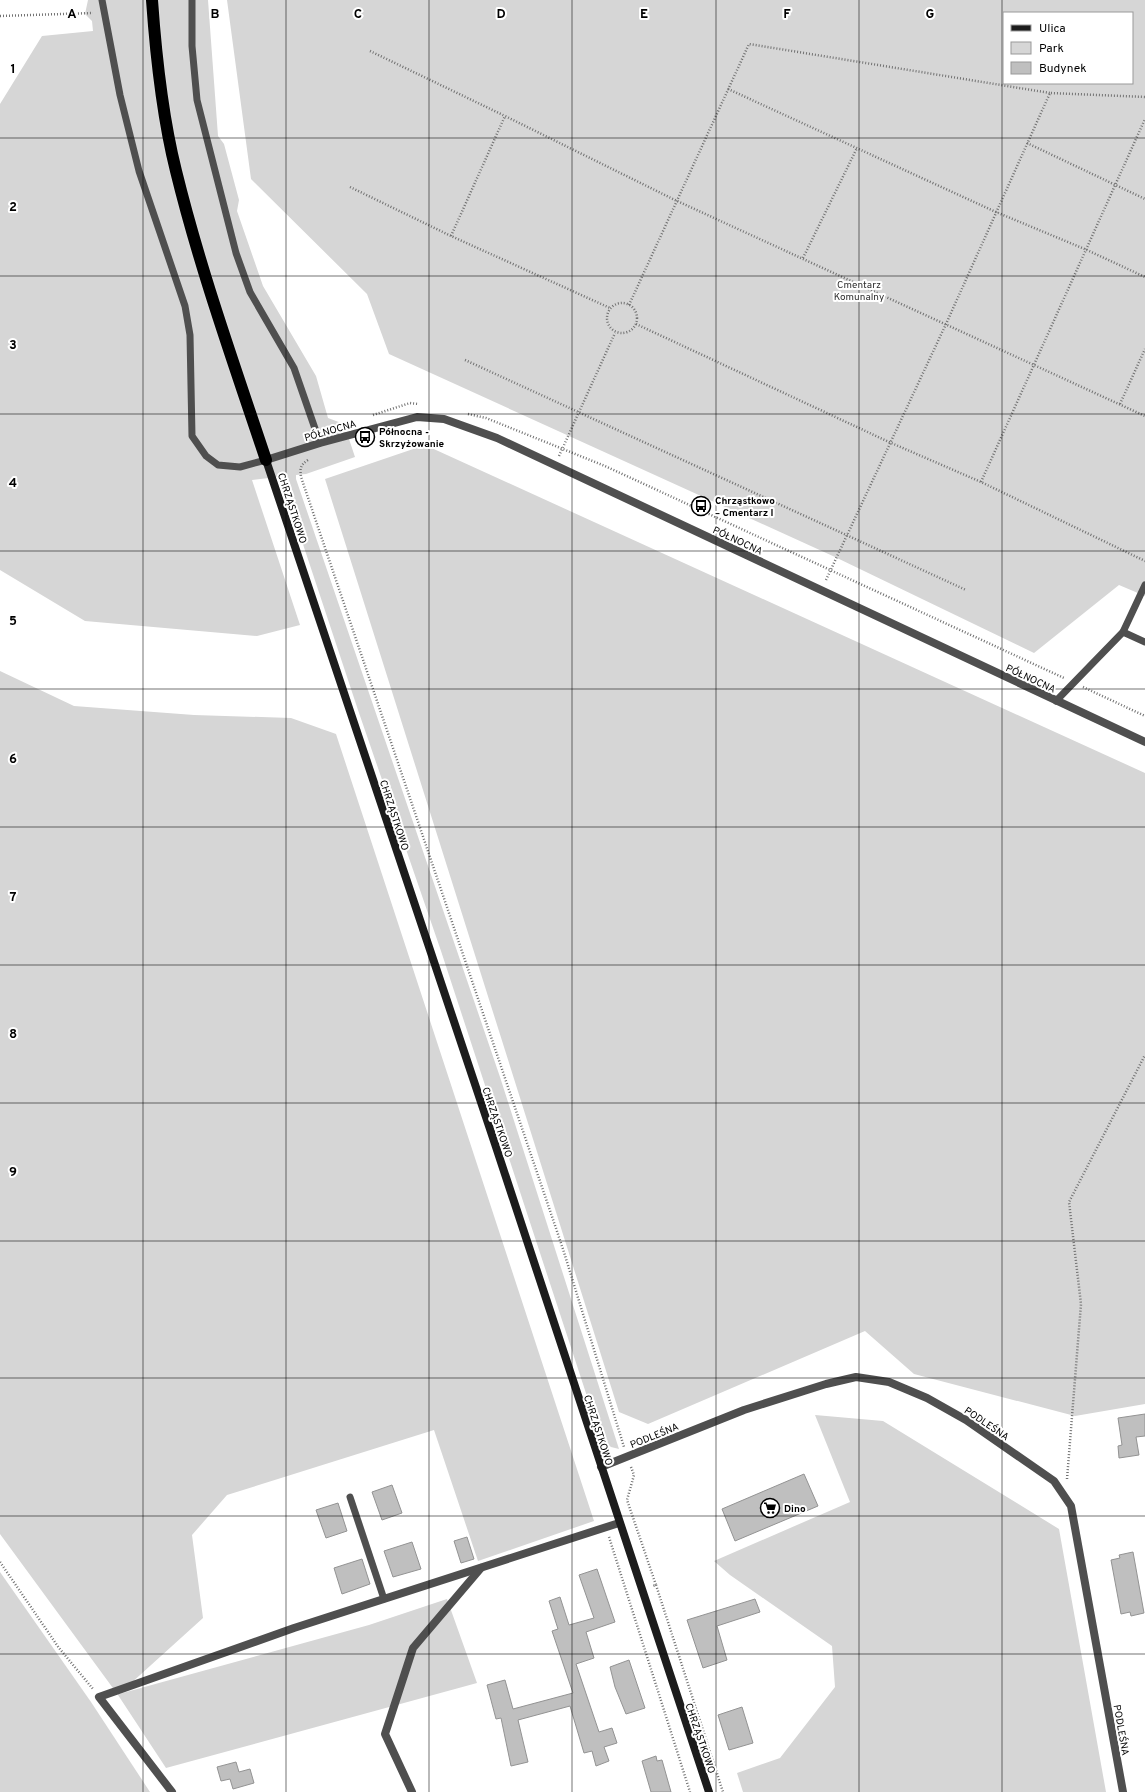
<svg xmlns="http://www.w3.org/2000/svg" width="1145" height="1792" viewBox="0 0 1145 1792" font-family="Overpass,sans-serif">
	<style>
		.green { fill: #d6d6d6; fill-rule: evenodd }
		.building { fill: #bfbfbf; stroke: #939393 }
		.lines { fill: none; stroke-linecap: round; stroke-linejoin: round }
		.highway-casing { stroke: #dbdbdb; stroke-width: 14 }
		.path { stroke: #717171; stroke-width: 2.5; stroke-dasharray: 1 2; stroke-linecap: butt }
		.lane { stroke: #4f4f4f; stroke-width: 7 }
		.street { stroke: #4f4f4f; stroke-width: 8 }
		.secondary { stroke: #1c1c1c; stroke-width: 8 }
		.highway { stroke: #000; stroke-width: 12 }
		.grid { fill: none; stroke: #000; stroke-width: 1; stroke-opacity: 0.55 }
		.labels { text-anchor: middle; stroke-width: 4; stroke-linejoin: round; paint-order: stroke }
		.park-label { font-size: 10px; fill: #2d2d2d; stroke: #fff }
		.street-label { font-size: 10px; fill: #000; stroke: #fff }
		.poi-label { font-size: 10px; font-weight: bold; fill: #000; stroke: #fff; text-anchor: start }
		.grid-label { font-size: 13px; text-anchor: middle; font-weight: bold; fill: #000; stroke: #fff; stroke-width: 4; stroke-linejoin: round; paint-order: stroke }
	</style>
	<rect width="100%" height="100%" fill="#fff"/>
	<g class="green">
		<path d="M88 0H208L218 136 224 144 239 200 237 211 263 286 316 376 328 418 344 424 355 457 306 474 296 475V479L500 1077 619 1449 611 1447 601 1439 441 951 358 710 284 487 286 476 252 480 300 625 257 636 85 621 0 570V104L42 36 93 31 92 21 85 14Z"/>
		<path d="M227 0H1145V596L1119 585 1034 653 835 557 389 354 367 294 251 179ZM1004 13H1132V83H1004Z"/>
		<path d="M425 445 1145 773V1404L1075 1416 914 1374 865 1331 648 1424 619 1412 325 479Z"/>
		<path d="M0 671 74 706 194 715 291 718 336 734 594 1521 478 1561 434 1430 227 1495 192 1535 203 1618 119 1694 369 1625 447 1599 477 1683 166 1768 118 1695 0 1534Z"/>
		<path d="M815 1415 883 1421 1059 1529 1106 1792H743L737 1773 780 1758 835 1687 832 1646 730 1575 714 1561 850 1502Z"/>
		<path d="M0 1572 91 1702 150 1792H0Z"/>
	</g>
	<g class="building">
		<path d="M1145 1414V1436L1136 1437 1139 1455 1119 1458 1118 1446 1122 1445 1118 1418Z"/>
		<path d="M804 1474 818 1506 735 1541 722 1509Z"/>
		<path d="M392 1485 402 1513 382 1520 372 1492Z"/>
		<path d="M338 1503 347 1531 326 1538 316 1510Z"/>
		<path d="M467 1537 474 1559 461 1563 454 1541Z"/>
		<path d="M412 1542 421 1569 393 1577 384 1551Z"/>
		<path d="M1133 1552 1144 1613 1131 1616 1130 1612 1121 1614 1111 1560 1120 1558 1119 1555Z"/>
		<path d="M362 1559 370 1584 342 1594 334 1568Z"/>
		<path d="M597 1569 615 1622 586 1632 594 1658 576 1664 599 1732 612 1728 617 1743 604 1747 609 1761 596 1766 592 1751 584 1753 570 1706 518 1720 528 1762 511 1766 501 1718 496 1719 487 1685 505 1680 513 1709 573 1693 552 1631 558 1629 549 1601 560 1597 569 1625 594 1618 579 1575Z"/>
		<path d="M755 1599 760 1612 717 1626 727 1660 703 1668 687 1620Z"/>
		<path d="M629 1660 645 1708 626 1714 615 1687 610 1667Z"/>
		<path d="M742 1707 753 1743 729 1750 718 1715Z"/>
		<path d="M656 1756 657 1761 662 1760 671 1792H651L642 1761Z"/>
		<path d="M236 1762 239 1772 250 1769 254 1783 233 1789 230 1779 221 1781 217 1767Z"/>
	</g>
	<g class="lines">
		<g class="highway-casing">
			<path id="highway" d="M152 0C156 57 162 115 176 171 200 269 234 364 266 460"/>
		</g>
		<g class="path">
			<path d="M0 16 93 13"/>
			<path d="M370 51 505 116"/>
			<path d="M728 89 996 212 1087 250 1145 277"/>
			<path d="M1027 143 1145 199"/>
			<path d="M350 187 451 236 610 308"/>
			<path d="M451 236 505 116 677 201 1145 416"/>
			<path d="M803 258 857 148"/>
			<circle cx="622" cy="318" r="15"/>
			<path d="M629 305 749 44 1050 93"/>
			<path d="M636 324 889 442 981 482 1145 561"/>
			<path d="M465 360 966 590"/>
			<path d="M1120 404 1145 349"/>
			<path d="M468 414 486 418 605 466 1064 678"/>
			<path d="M373 415 410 403 418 404"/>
			<path d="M559 456 615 333"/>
			<path d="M308 460C300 465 300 469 301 477L563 1249 624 1447"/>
			<path d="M981 482 1145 119"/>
			<path d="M826 580 946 324 1050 93 1145 97"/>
			<path d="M1083 687 1145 716"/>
			<path d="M631 1467 634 1475 627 1500 656 1585 653 1586"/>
			<path d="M1067 1479 1081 1304 1069 1202 1145 1055"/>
			<path d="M609 1537 690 1792"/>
			<path d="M0 1562 59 1648 93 1689"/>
			<path d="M656 1585 723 1792"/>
		</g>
		<g class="lane">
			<path d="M102 0 120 95 139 171 185 306 190 335 192 436 206 456 218 465 240 467 266 460"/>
			<path d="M192 0V46L197 100 236 253 250 292 294 368 320 443"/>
			<path d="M1123 632 1145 585"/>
			<path d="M1056 701 1123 632 1145 642"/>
			<path d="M350 1497 384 1599"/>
		</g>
		<g class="street">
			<path d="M266 460 320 443 417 417 444 419 497 438 1145 742"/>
			<path d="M601 1467 744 1410 826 1384 856 1377 889 1382 927 1398 966 1420 1054 1481 1071 1506 1123 1792"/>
			<path d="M172 1792 99 1697 294 1628 619 1523"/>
			<path d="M412 1792 385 1734 413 1648 481 1568"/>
		</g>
		<path class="secondary" d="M266 460 495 1144 709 1792"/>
		<use href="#highway" class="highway"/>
	</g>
	<path class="grid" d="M143 0V1792M286 0V1792M429 0V1792M572 0V1792M716 0V1792M859 0V1792M1002 0V1792M0 138H1145M0 276H1145M0 414H1145M0 551H1145M0 689H1145M0 827H1145M0 965H1145M0 1103H1145M0 1241H1145M0 1378H1145M0 1516H1145M0 1654H1145"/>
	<defs>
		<g id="bus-ring" transform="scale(1)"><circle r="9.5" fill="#fff" stroke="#000" stroke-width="1.5"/><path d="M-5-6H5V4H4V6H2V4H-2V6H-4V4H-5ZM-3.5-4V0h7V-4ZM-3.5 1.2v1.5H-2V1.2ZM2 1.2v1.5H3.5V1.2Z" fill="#000"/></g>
		<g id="supermarket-ring" transform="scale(1)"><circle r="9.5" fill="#fff" stroke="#000" stroke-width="1.5"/><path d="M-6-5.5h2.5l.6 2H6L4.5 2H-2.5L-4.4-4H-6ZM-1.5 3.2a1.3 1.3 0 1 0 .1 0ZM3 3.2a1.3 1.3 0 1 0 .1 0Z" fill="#000"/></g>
	</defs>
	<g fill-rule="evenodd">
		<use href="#bus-ring" x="365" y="437"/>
		<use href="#bus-ring" x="701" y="506"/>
		<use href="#supermarket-ring" x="770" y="1508"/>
	</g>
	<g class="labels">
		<g class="park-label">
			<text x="859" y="288">Cmentarz<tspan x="859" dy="12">Komunalny</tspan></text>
		</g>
		<g class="street-label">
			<text transform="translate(330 430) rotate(-16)" y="4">PÓŁNOCNA</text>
			<text transform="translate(293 508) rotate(72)" y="4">CHRZĄSTKOWO</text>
			<text transform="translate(738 540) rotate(25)" y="4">PÓŁNOCNA</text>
			<text transform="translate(1031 678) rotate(25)" y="4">PÓŁNOCNA</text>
			<text transform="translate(395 815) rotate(72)" y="4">CHRZĄSTKOWO</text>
			<text transform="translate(498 1122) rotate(71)" y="4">CHRZĄSTKOWO</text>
			<text transform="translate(987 1423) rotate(34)" y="4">PODLEŚNA</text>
			<text transform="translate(599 1430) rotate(72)" y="4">CHRZĄSTKOWO</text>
			<text transform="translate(654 1435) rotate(-22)" y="4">PODLEŚNA</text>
			<text transform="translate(1122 1730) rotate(80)" y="4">PODLEŚNA</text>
			<text transform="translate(701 1738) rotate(71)" y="4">CHRZĄSTKOWO</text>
		</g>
		<g class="poi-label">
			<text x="379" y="435">Północna -<tspan x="379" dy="12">Skrzyżowanie</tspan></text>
			<text x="715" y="504">Chrząstkowo<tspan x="715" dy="12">– Cmentarz I</tspan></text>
			<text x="784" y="1512">Dino</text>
		</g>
	</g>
	<g class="grid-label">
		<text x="72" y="18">A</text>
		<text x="215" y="18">B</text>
		<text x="358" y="18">C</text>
		<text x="501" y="18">D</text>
		<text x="644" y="18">E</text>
		<text x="787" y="18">F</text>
		<text x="930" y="18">G</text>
		<text x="13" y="73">1</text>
		<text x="13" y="211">2</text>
		<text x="13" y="349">3</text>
		<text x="13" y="487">4</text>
		<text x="13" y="625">5</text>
		<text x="13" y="763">6</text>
		<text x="13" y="901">7</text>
		<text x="13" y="1038">8</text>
		<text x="13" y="1176">9</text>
	</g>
	<rect x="1003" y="12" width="130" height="72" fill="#ffffff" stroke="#999999"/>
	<rect x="1011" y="25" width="20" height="6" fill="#1c1c1c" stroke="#999999"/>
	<text x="1039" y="32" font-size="12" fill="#000000">Ulica</text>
	<rect x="1011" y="42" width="20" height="12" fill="#d6d6d6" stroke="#999999"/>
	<text x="1039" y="52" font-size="12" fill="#000000">Park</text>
	<rect x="1011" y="62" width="20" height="12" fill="#bfbfbf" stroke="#999999"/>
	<text x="1039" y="72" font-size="12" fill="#000000">Budynek</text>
</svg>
